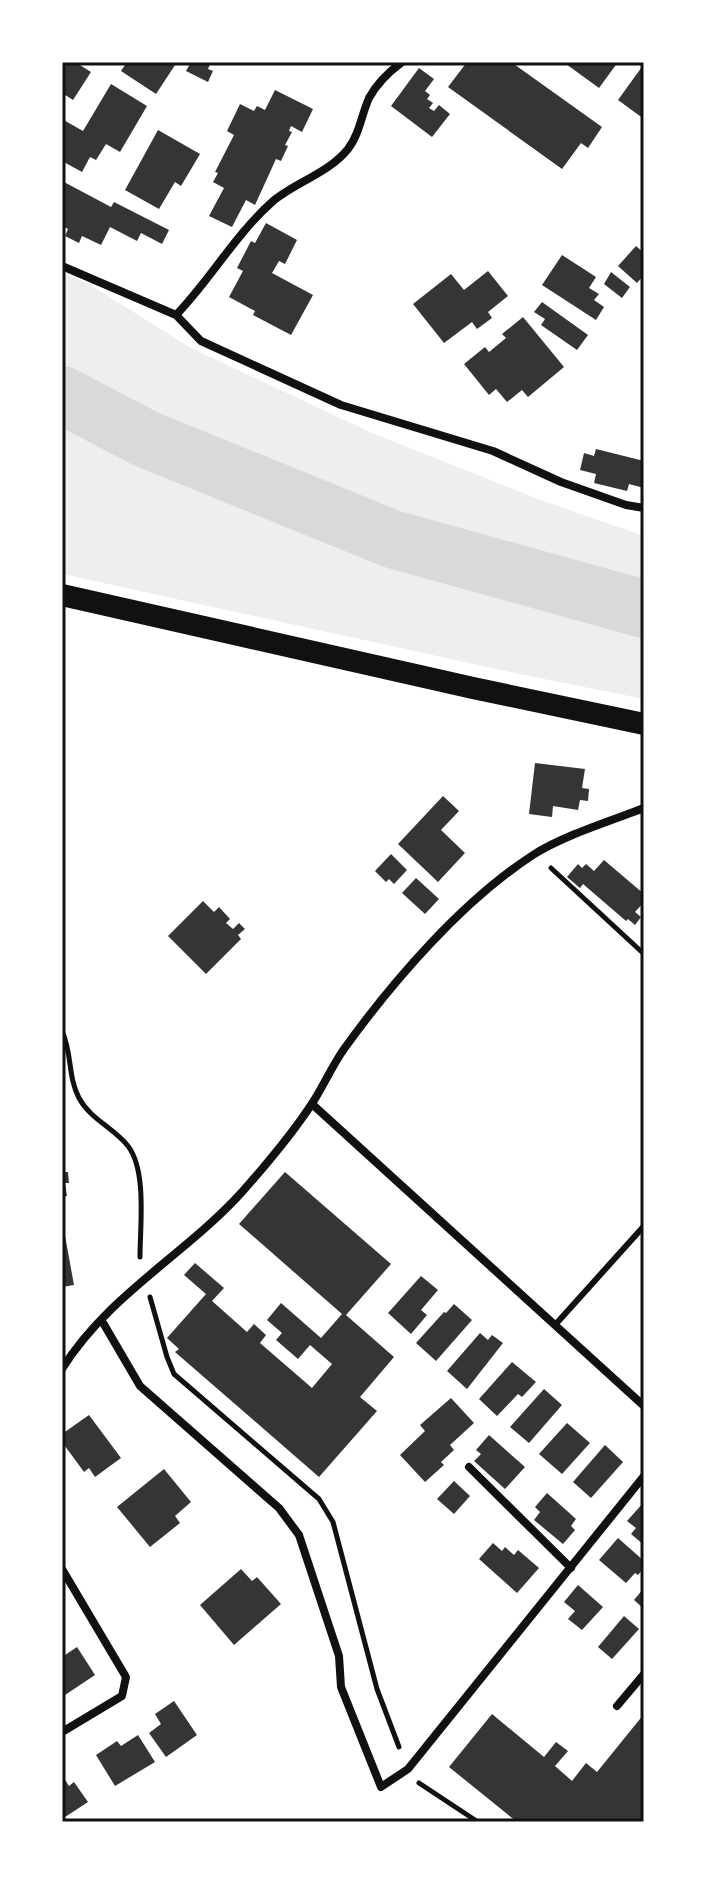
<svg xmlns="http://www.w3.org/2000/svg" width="706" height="1884" viewBox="0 0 706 1884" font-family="Figtree,sans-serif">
  <rect width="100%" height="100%" fill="#fff"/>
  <path fill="#eee" d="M62,274L86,282L189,347L372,433L538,499L644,536V699L519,674L62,574Z"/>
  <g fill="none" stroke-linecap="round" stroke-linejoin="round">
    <path stroke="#d9d9d9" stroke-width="58" d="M62,395L146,439L392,539L644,609"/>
  </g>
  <g fill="#353535">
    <path d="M62,62H75L91,72L73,100L62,93Z"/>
    <path d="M127,62H177L156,94L121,71Z"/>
    <path d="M191,62H211L208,69L213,71L208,82L186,71Z"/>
    <path d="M467,62H511L602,127L588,148L581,143L562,169L448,87Z"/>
    <path d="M568,62H618L599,88L566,64Z"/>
    <path d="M644,64V119L618,100Z"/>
    <path d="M419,68L434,79L425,91L430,95L427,99L433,103L429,108L434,111L439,105L450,114L432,137L391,106Z"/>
    <path d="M111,84L147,106L120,152L106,144L96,160L90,157L82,172L62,161V119L83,131Z"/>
    <path d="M275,90L313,109L302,132L291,126L289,131L292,132L285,145L288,146L281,161L276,159L255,205L246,200L232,227L209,216L224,188L213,182L218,173L215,172L234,135L227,131L240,104L254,111L257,106L265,110Z"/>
    <path d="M158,130L200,154L181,186L175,182L159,209L125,190Z"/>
    <path d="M64,182L111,207L114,202L169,230L162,244L141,233L137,241L110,227L101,245L82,236L79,243L65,236L68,229L62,226Z"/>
    <path d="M266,223L297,240L285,264L279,261L272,273L313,295L291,335L253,315L255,311L229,297L243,271L237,268L251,241L255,243Z"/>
    <path d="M636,246L644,253V275L637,283L618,266Z"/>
    <path d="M562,255L596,277L589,288L599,294L594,300L604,307L596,320L542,285Z"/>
    <path d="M488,271L508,296L488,312L492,318L477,329L472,322L444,343L413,304L451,274L464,290Z"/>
    <path d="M611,272L630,287L622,298L604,284Z"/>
    <path d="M542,302L588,335L577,350L541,325L545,319L534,312Z"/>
    <path d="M523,317L564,367L528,397L522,390L507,402L496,389L489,395L464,364L485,347L489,352L506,338L502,334Z"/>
    <path d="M596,449L644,461V488L629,484L627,491L594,483L596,474L580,470L584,453L594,456Z"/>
    <path d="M535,763L585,769L582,788L589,789L588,801L580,800L578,810L553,806L552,817L529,814Z"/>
    <path d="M443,796L459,811L441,830L465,853L438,882L398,844Z"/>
    <path d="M391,854L407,870L394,884L389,879L386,882L375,871Z"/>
    <path d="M604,860L644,894V902L635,912L641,917L635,925L628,919L626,921L583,884L580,888L567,877L578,864L582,868L586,864L594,871Z"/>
    <path d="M416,878L439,899L425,914L402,893Z"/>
    <path d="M203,901L214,912L219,907L230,919L226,923L233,929L239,923L245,929L238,935L241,939L206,974L168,936Z"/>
    <path d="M62,1172H68L69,1183H65L67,1196L62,1197Z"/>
    <path d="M285,1172L391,1264L346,1315L394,1357L360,1397L377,1411L319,1477L175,1352L179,1349L167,1338L206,1294L184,1275L195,1263L224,1288L212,1301L247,1332L254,1324L266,1335L260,1343L312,1388L332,1364L310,1345L298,1359L276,1340L282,1333L267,1320L281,1303L321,1338L342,1314L239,1224Z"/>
    <path d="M62,1219L74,1285L62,1287Z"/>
    <path d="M421,1276L438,1290L421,1310L427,1315L411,1334L388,1313Z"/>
    <path d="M454,1304L472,1320L436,1361L416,1343L444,1312L446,1313Z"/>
    <path d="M480,1333L488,1340L492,1335L503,1343L467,1389L447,1371Z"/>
    <path d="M512,1362L536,1382L522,1397L518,1394L497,1416L479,1399Z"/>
    <path d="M544,1389L562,1405L529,1443L510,1427Z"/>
    <path d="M451,1398L474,1423L450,1445L454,1450L441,1462L444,1465L425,1482L400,1455L425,1431L420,1425Z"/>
    <path d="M89,1415L121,1458L95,1477L89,1468L84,1472L62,1442V1434Z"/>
    <path d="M567,1423L590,1443L562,1474L539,1454Z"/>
    <path d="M489,1435L525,1467L505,1489L474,1461L481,1454L476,1450Z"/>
    <path d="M605,1445L623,1462L591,1498L573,1482Z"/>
    <path d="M164,1469L191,1502L175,1516L180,1523L150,1547L117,1507Z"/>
    <path d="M454,1481L470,1496L454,1514L437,1499Z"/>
    <path d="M547,1493L576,1519L571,1526L575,1530L563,1544L534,1520L540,1512L535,1507Z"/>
    <path d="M644,1502V1545L631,1534L636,1528L627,1521Z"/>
    <path d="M618,1538L644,1561V1568L638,1575L635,1573L626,1583L599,1560Z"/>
    <path d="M493,1543L502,1551L505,1547L514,1555L518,1550L539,1568L517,1593L479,1559Z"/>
    <path d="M241,1569L252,1581L257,1577L281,1604L234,1645L200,1605Z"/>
    <path d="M578,1585L603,1607L582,1630L568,1619L575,1611L564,1602Z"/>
    <path d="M644,1588V1609L634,1600Z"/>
    <path d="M624,1616L639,1629L612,1659L598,1647Z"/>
    <path d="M77,1647L95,1675L62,1697V1657Z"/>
    <path d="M174,1701L197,1735L166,1757L149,1733L161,1724L155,1714Z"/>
    <path d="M492,1714L544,1757L556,1742L568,1751L555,1766L572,1781L586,1763L597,1772L644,1714V1822H517L449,1767Z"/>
    <path d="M138,1735L155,1762L115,1786L96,1755L117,1741L121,1746Z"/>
    <path d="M62,1775L69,1786L74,1782L88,1802L62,1819Z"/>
  </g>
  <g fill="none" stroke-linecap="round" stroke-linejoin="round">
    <g stroke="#111" stroke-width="5">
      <path d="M551,868L644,954"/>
      <path d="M62,1031C72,1052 68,1078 79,1098C90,1119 114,1128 128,1146C147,1171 140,1226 140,1257"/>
      <path d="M150,1297L167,1357L174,1374L319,1499L333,1522L377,1689L399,1747"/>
      <path d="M419,1783L478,1822"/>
    </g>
    <path stroke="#111" stroke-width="6" d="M555,1325L644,1226"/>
    <g stroke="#111" stroke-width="8">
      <path d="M62,266L176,315L201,341L341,405L493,451L561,482L626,505L644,508"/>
      <path d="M176,315C210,280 235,235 272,202C294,183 329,173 348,149C360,133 361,116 369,98C376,85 390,71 402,62"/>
      <path d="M312,1104L644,1406"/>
      <path d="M102,1321L140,1386L279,1508L299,1535L339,1656L341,1687L381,1787L408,1769L644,1476"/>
      <path d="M62,1369C107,1296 186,1254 242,1192C265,1166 295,1130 313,1102C324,1085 332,1066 344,1049C393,981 462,901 533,855C562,836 610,821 644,808"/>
      <path d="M469,1467L571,1568"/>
      <path d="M62,1569L126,1677L122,1696L62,1732"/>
      <path d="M617,1706L644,1674"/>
    </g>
    <path stroke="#111" stroke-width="22" d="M62,595L473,688L644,724"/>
  </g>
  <rect width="706" height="1884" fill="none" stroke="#ffffff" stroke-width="128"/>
  <rect x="64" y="64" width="578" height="1756" fill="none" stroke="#111" stroke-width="3"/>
</svg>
